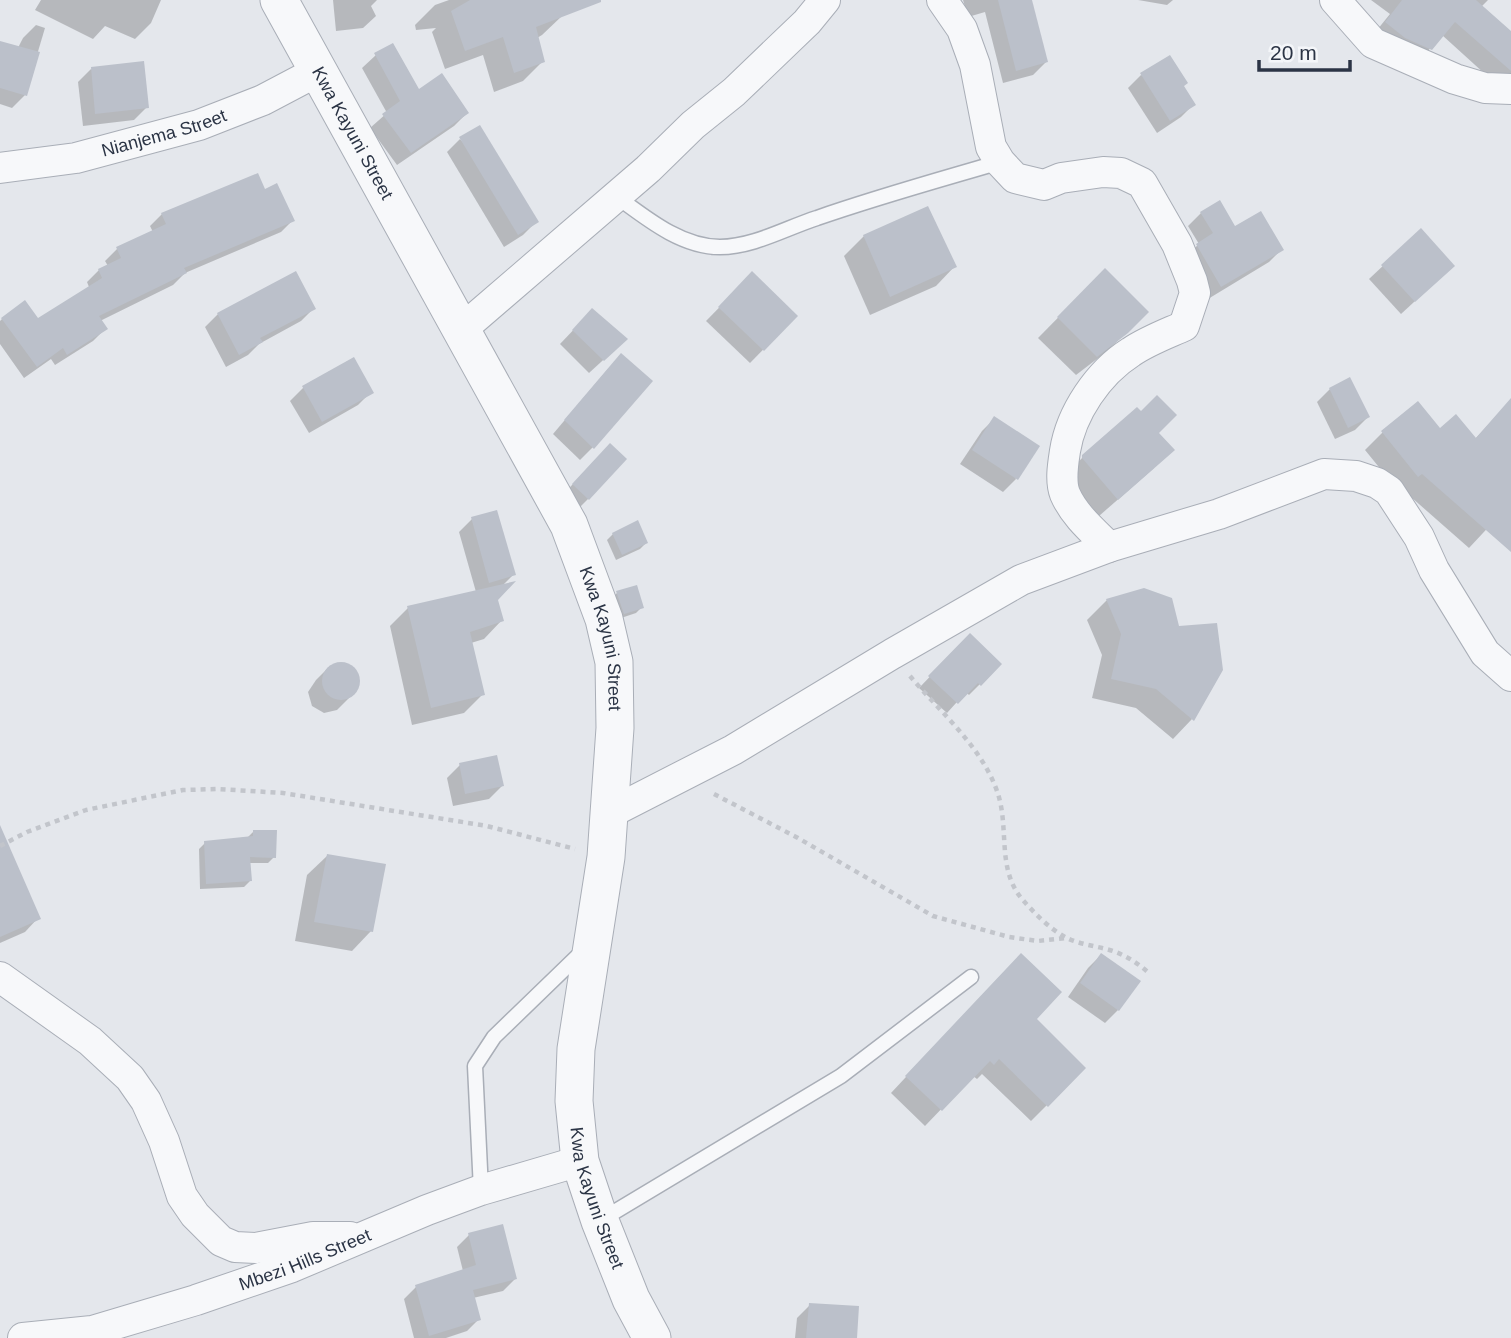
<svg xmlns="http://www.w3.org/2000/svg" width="1511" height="1338" viewBox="0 0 1511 1338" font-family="Helvetica,sans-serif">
  <rect width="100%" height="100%" fill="#e4e7ec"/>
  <g fill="#0003">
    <path d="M41,0H161L151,23L135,39L105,26L93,39L35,10Z"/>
    <path d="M333,0H377L371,6L376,16L363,28L336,31Z"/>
    <path d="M449,0H556L562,16L542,35L537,38L543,61L523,81L494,92L483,55L445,69L432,32L436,28L416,30L415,25L435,5Z"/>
    <path d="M963,0H1025L1046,62L1033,75L1003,83L985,12L968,17Z"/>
    <path d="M1138,0H1173L1167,5Z"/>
    <path d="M1371,0H1488L1481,7L1511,34V77L1496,84L1442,35L1418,62L1373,35L1390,14Z"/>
    <path d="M36,25L45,28L25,95L12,108L0,104V83L23,38Z"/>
    <path d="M376,55L418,91L467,113L454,126L397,165L370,128L387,113L362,68Z"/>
    <path d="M91,69L147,107L134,120L83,126L78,82Z"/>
    <path d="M1141,75L1183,86L1194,104L1181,117L1157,133L1128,88Z"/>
    <path d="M460,139L536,222L523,235L504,247L447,152Z"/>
    <path d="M264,191L293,220L281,232L185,273L173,285L100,321L105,329L93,341L55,365L51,359L24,378L0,344V321L2,319L38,321L89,287L87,282L99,270L108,266L105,261L117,249L153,232L150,226L162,214Z"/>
    <path d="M1201,213L1235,229L1282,249L1269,262L1208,299L1184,258L1199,244L1188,226Z"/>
    <path d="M1420,231L1439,279L1401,314L1369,279Z"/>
    <path d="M864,236L955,266L936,286L870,315L844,256Z"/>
    <path d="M1105,270L1147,312L1106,352L1076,375L1038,338Z"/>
    <path d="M752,274L796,316L750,363L706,321Z"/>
    <path d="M314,308L301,321L259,344L248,355L226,367L205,327L218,314Z"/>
    <path d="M580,323L613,351L589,373L560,344Z"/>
    <path d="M608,369L593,447L580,460L553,434Z"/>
    <path d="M303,388L371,392L358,405L309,433L290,401Z"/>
    <path d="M1330,389L1368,417L1355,430L1335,439L1317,402Z"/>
    <path d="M1511,400V503L1469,548L1403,490L1400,493L1365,450L1383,432L1439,430L1475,439Z"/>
    <path d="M995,418L1016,479L1003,492L960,464L982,431Z"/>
    <path d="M1157,433L1154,468L1099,516L1064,477L1083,457Z"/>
    <path d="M597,458L588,499L575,512L560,498Z"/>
    <path d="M472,519L514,574L503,585L496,599L502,620L484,639L471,643L483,694L464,713L412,725L390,626L408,608L476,592L459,532Z"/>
    <path d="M613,534L646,543L640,549L616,560L607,540Z"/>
    <path d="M617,593L642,607L636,613L618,619L611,599Z"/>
    <path d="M1107,600L1192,719L1173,739L1136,708L1092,698L1102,655L1087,620Z"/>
    <path d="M970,635L1000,664L969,695L966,692L947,713L919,688Z"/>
    <path d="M344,663L355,670L359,684L351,696L337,710L324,713L312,706L308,692L316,680L330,666Z"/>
    <path d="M460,765L502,786L489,799L453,806L447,778Z"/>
    <path d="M254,831L274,857L268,863H249L250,881L244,887L200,889L199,849L205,843L248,837Z"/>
    <path d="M327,856L371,931L352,951L295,941L307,875Z"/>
    <path d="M0,868L38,918L25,932L0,943Z"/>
    <path d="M1101,955L1118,1010L1105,1023L1068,997L1088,968Z"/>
    <path d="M1005,971L1034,1019L1084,1068L1031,1121L982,1074L977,1079L973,1076L925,1126L891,1093Z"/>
    <path d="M469,1235L515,1279L503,1291L473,1298L479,1319L467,1331L446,1338H414L404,1299L416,1287L463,1271L457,1247Z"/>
    <path d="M810,1305L855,1338H795L797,1318Z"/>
  </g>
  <g fill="#bbc0ca">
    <path d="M470,0H601V2L536,27L545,62L514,73L503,37L465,51L451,11Z"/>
    <path d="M998,0H1032L1048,62L1016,71Z"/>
    <path d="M1402,0H1476L1511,31V71L1455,22L1432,50L1405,38L1385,22Z"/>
    <path d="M0,41L40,52L27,96L0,88Z"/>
    <path d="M393,43L419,89L442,73L469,113L411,153L382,114L400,101L374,53Z"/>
    <path d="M1170,55L1188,83L1184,86L1196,105L1170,121L1140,73Z"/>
    <path d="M144,61L149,108L95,114L91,67Z"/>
    <path d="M480,125L539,222L518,235L459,137Z"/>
    <path d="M258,173L265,189L277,183L295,221L184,268L187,273L99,316L108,329L67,355L63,348L37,367L1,318L25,300L38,318L102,278L98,269L121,258L116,247L166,224L161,213Z"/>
    <path d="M1220,200L1235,226L1261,211L1284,250L1221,287L1196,244L1213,233L1200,212Z"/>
    <path d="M928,206L957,267L890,297L863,235Z"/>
    <path d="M1421,228L1455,266L1415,302L1381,265Z"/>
    <path d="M1105,268L1149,312L1128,333L1097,357L1057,317Z"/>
    <path d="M296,271L316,309L260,338L263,342L239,355L217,313Z"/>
    <path d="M752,271L798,316L764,351L718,307Z"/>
    <path d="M592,308L628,339L604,361L572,330Z"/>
    <path d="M621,353L653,381L594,449L564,420Z"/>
    <path d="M354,357L374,393L322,422L302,386Z"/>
    <path d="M1350,377L1370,417L1348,428L1329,388Z"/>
    <path d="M1157,395L1177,415L1159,433L1175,450L1118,500L1082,458V455L1137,407L1141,411Z"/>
    <path d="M1511,398V552L1422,474L1418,477L1381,431L1418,401L1440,428L1456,414L1476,438Z"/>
    <path d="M994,416L1040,446L1018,480L972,450Z"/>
    <path d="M610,443L627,459L589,500L572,484Z"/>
    <path d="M497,510L516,575L489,583L471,517Z"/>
    <path d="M638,520L648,543L622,555L612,533Z"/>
    <path d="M516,581L498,600L504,621L470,632L485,695L431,708L407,606Z"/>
    <path d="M637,585L644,608L624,614L616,591Z"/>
    <path d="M1144,588L1172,598L1179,626L1217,623L1223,670L1194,721L1156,689L1111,679L1121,634L1106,599Z"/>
    <path d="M970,633L1002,664L981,686L978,683L958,704L928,676Z"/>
    <circle cx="341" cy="681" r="19"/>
    <path d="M497,755L504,786L465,794L459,763Z"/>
    <path d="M0,825L41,919L0,937Z"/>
    <path d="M253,830H277L276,858L250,857L252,881L206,884L204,841L253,836Z"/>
    <path d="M327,854L386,864L373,932L314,922Z"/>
    <path d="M1021,953L1062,992L1037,1019L1086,1068L1048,1107L999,1059L994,1065L990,1061L942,1111L905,1076Z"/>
    <path d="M1101,953L1141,981L1119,1011L1080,983Z"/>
    <path d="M503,1224L517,1279L473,1290L481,1320L429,1336L415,1285L476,1265L468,1233Z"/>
    <path d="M809,1303L859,1306L857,1338H806Z"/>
  </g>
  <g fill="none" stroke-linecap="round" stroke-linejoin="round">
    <g stroke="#a9aeb7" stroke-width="17">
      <g id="service">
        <path d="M616,196C646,218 681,247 720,247C753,247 786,228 817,218C877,197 939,180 1000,162"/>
        <path d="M481,1190L475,1066L494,1037L585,949"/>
        <path d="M601,1220L841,1076L971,977"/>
      </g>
    </g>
    <g stroke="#a9aeb7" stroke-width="32">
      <g id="minor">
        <path d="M942,0L962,29L975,65L991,147L1000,162L1015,178L1044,185L1061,178L1103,172L1121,173L1142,183L1177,244L1192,281L1195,293L1184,326C1166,334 1147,341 1131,352C1098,373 1071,413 1065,451C1063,464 1060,481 1065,494C1074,515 1093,531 1109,547"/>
        <path d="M1335,0L1373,43L1455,79L1485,88L1511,89"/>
        <path id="s1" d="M0,168L76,158L199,125L263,100L318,71"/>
        <path d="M461,330L648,169L693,125L734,92L807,22L825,0"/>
        <path d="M608,814L733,750L892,654L1021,580L1109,547L1219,514L1324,474L1356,476L1377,483L1389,491L1419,537L1434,570L1485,653L1511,676"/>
        <path d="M0,977L90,1041L130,1078L146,1101L164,1141L182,1196L195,1215L221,1241L235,1247L256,1248L313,1237H350"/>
        <path id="s2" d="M23,1338L92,1331L196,1300L292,1267L427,1210L481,1190L580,1161"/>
      </g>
    </g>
    <g stroke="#a9aeb7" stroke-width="39">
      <g id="tertiary">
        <path id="s3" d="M279,0L569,525L604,619L614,662L615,728L606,857L576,1049L574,1101L580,1161L600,1221L631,1299L652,1338"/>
      </g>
    </g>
    <g stroke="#c2c5cb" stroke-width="4.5" stroke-dasharray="5 5" stroke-linecap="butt">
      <path d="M910,676C940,712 981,746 997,791C1010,827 996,868 1022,899C1034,913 1051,930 1067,938C1081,945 1098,946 1113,951C1127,956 1139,964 1150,974"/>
      <path d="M714,794L798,838L933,916L1009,937L1038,941L1066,938"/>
      <path d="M0,846L27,832L86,810L183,790L218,789L283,793L487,826L575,849"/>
    </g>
    <use href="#service" stroke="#f7f8fa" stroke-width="14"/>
    <use href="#minor" stroke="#f7f8fa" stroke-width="30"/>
    <use href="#tertiary" stroke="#f7f8fa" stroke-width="37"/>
  </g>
  <g text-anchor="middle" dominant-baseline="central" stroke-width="5" stroke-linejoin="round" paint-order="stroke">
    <g font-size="18" fill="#2b3445" stroke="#f4f6f9">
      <text stroke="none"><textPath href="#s1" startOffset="168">Nianjema Street</textPath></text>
      <text stroke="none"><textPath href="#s3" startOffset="152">Kwa Kayuni Street</textPath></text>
      <text stroke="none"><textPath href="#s3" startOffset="719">Kwa Kayuni Street</textPath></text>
      <text stroke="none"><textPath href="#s3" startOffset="1286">Kwa Kayuni Street</textPath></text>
      <text stroke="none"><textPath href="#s2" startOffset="294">Mbezi Hills Street</textPath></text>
    </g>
  </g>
  <path d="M1259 60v10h91v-10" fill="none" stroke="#2b3445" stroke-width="3.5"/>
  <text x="1270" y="60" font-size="21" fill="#2b3445" stroke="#f4f6f9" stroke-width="5" paint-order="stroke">20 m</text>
</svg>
